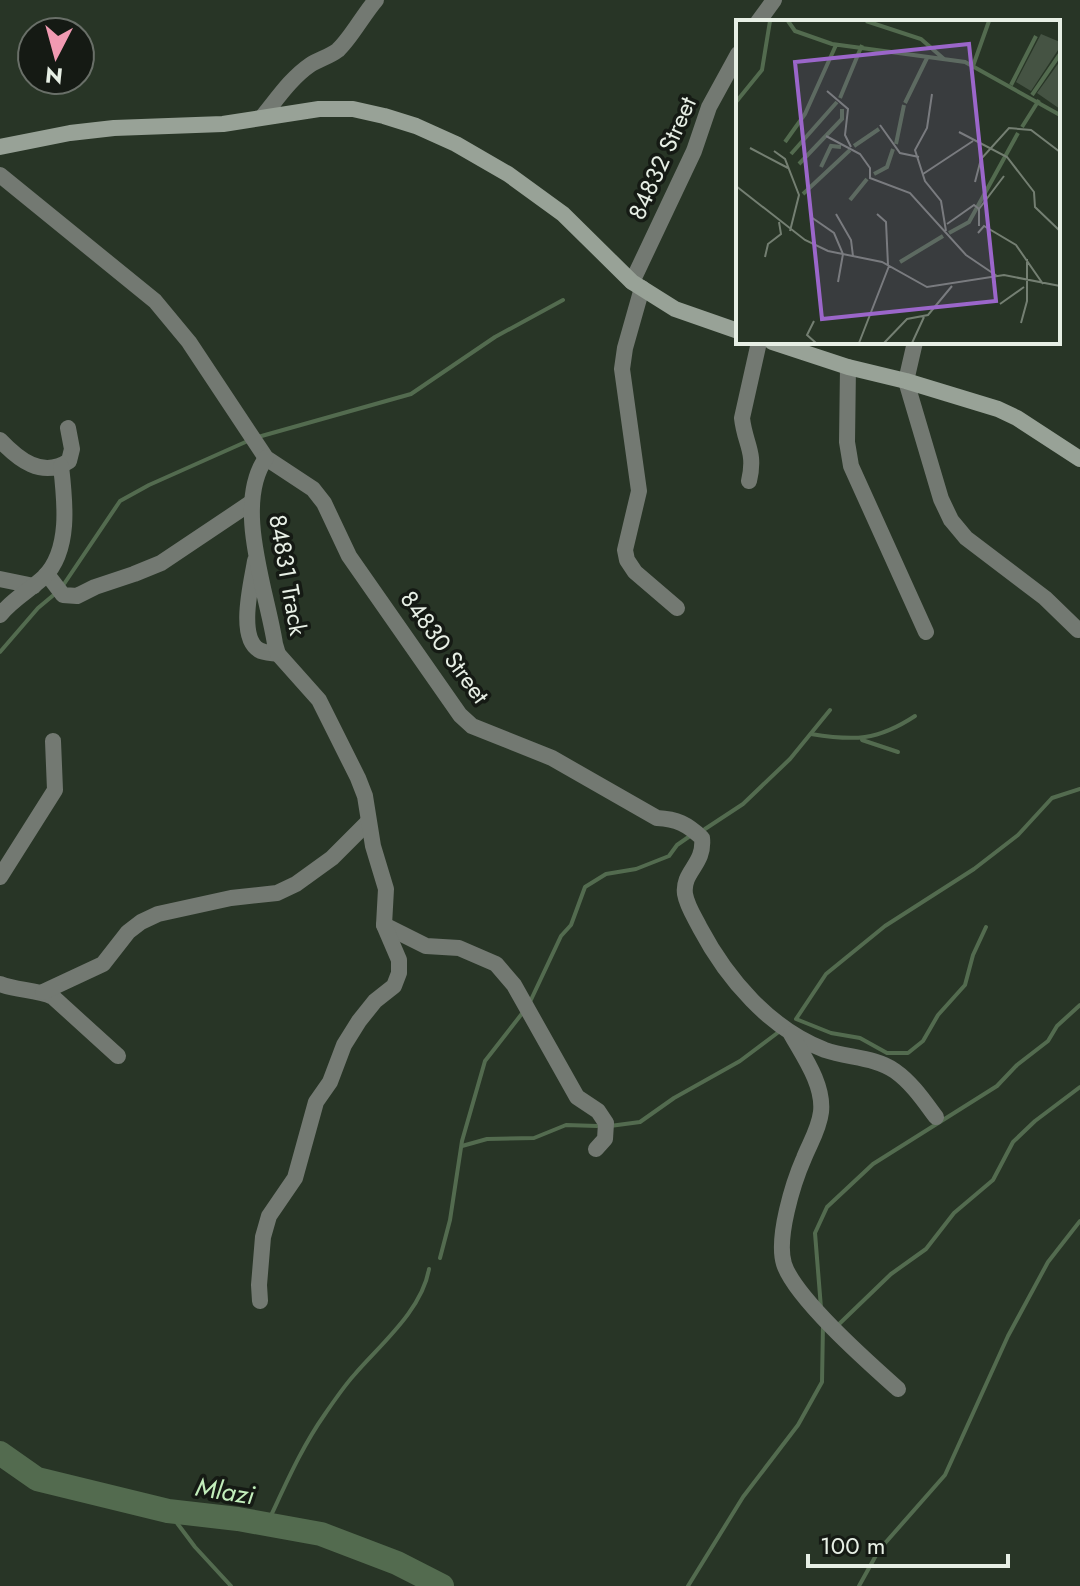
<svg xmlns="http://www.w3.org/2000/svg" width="1080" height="1586" viewBox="0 0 1080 1586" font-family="Jost,sans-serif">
  <rect width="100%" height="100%" fill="#283526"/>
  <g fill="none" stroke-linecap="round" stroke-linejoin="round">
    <g stroke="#536b4f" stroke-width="4">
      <path d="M258,437L411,394L495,337L563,300"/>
      <path d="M62,587L120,501L149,485L250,440"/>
      <path d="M0,652L38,608L56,593"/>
      <path d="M811,734C854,741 877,741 915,716"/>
      <path d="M862,740L898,752"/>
      <path d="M705,829L743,804L790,759L830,710"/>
      <path d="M986,927L973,955L965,985L938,1015L923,1041L908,1053H887L860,1038L831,1033L796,1019L826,974L885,926L974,869L1018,835L1052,798L1080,789"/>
      <path d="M529,1004L561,936L571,925L585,887L606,874L636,869L669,856L677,845L690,836"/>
      <path d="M610,1126L640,1122L674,1098L740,1061L780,1031"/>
      <path d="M462,1146L487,1139L534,1138L566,1125L597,1126"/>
      <path d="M440,1258L450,1220L462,1141L485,1061L524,1011"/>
      <path d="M821,1308L815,1233L827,1207L873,1164L997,1086L1017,1065L1048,1041L1057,1026L1080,1005"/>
      <path d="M836,1327L891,1274L926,1249L954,1213L993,1180L1013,1142L1035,1121L1080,1087"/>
      <path d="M168,1511L195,1547L231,1586"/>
      <path d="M267,1524C285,1486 301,1448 325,1414C334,1401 344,1386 355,1374C381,1344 422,1310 429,1269"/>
      <path d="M688,1586L743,1497L798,1425L822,1382L823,1324"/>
      <path d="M859,1586L879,1550L945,1475L1008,1336L1048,1262L1080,1221"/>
    </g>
    <path stroke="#536b4f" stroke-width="24" d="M0,1453L37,1479L168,1511L238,1519L321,1534L397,1563L442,1586"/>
    <g stroke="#737972" stroke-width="16">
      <path d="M758,22L774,0"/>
      <path d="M263,116C277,99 291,78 310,65C319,59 329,57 338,50C351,38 363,15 376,0"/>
      <path d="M0,175L155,301L189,342L266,458L313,489L324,503L349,556L460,715L472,726L552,758L657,818C677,819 687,824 702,838C705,865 682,871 685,894C687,906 695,918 700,928C727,979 770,1029 825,1050C848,1058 875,1057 895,1071C912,1083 924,1101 936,1117"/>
      <path d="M632,282L694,151L709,107L738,54"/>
      <path d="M642,288L625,348L622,369L639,491L625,550L627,560L635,572L677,608"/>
      <path d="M915,342L906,381L941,499L951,520L966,538L1045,598L1078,630"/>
      <path d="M848,367L847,442L851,466L926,632"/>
      <path d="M0,440C18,459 42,479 69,461L72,449L68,428"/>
      <path d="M749,481C756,451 745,445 742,418L759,342"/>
      <path d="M255,561C252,581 237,637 259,650C264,653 273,653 278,654"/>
      <path d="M47,574L63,595L77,596L95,587L134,574L161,563L252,502"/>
      <path d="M0,579L34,586"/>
      <path d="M0,615C12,600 30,590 44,577C71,550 65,501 61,466"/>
      <path d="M0,877L55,790L53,741"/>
      <path d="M384,925L426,946L459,948L496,964L514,985L577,1097L598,1111L606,1123L605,1139L596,1149"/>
      <path d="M0,984C17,991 36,989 53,997L118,1056"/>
      <path d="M43,992L103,964L128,932L141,922L158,914L231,898L277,893L296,884L332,858L368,822"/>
      <path d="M791,1034C804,1057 824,1085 821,1112C819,1129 810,1143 804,1158C793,1183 776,1238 784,1264C795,1298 870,1364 898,1389"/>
      <path d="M260,1301L259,1285L263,1237L269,1216L295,1178L316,1102L330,1082L344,1045L359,1021L375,1001L394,986L399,973V960L384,925L386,889L373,846L365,796L358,778L319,700L278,654L275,644C267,591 233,505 266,458"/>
    </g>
    <g stroke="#98a297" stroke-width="16">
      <path d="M0,147L70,133L114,128L223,124L319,109H353L384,116L416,126L456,144L508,174L563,214L632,282L675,309L738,331"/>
      <path d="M772,342L848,367L906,381L998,409L1017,418L1080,459"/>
    </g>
  </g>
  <g text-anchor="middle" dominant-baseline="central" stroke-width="7" stroke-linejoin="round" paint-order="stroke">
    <g font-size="24" fill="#e7efe5" stroke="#151a14">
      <text transform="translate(662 158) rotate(-66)">84832 Street</text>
      <text transform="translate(288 575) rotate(80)">84831 Track</text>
      <text transform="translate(445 647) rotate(54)">84830 Street</text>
    </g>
    <g font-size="26" font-style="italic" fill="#c3efbc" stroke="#151a14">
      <text transform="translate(225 1491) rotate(9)">Mlazi</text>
    </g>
  </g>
  <g transform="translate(736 20)">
    <rect width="324" height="324" fill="#283526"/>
    <path d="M305,14L324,22V27L295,71L280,62ZM324,41V89L301,73Z" fill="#455343"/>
    <path fill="none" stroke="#536b4f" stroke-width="4" d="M52,1L59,11L96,24L229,42L324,95M130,1L185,19L208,39M237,46L253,1M275,65L300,16M296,75L324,34M104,78L126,25M0,82L26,50L34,1M169,83L191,38M286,107L303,80M49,122L69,94L100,25M160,124L168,85M118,126L143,109M55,134L101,82M63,144L106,99V89M85,147L95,126L105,127M138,154L151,147L157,129M67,174L114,130M114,180L131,159M213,213L233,202L282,113M164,242L207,216"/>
    <path fill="none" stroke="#747f72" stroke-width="2" d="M91,71L112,89L109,115L115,127M196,74L191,108L179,130L189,161L205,181L210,211M144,105L164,133L183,137M223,112L271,137L298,172L299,187L324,211M90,116L124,134L134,148V158L174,173L230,235L261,256M14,128L52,148M38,131L49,139L63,175L54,211M187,154L237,121M239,162L245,139L273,108L295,110L324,132M0,166L69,220L92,231L146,242L191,267L268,255L324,266M100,194L115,220L117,236M141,194L150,202L152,245M75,197L98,213L107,234L102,262M211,204L238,185L243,189M243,206V189L268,156M242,213L248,206L280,225L307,264M29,237L32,224L45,214L43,202M264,284L288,267M78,301L71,315L80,323M285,303L291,281V239M123,323L153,246M148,323L171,299L192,295L216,266M176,323L188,297"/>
    <path fill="#9b66ca" fill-opacity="0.15" stroke="#9b66ca" stroke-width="4" d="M233,24L260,281L86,299L59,42Z"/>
    <rect width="324" height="324" fill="none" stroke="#e7efe5" stroke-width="4"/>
  </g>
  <g transform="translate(56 56) rotate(186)"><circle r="38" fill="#151a14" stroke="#696f68" stroke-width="2"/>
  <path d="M0-6L14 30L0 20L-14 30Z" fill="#f19ab2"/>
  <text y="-12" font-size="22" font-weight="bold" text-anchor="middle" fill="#e7efe5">N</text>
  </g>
  <path d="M808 1554v12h200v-12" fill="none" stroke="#e7efe5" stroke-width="4"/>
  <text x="820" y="1554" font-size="24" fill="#e7efe5" stroke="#151a14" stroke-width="6" paint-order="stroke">100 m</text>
</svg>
